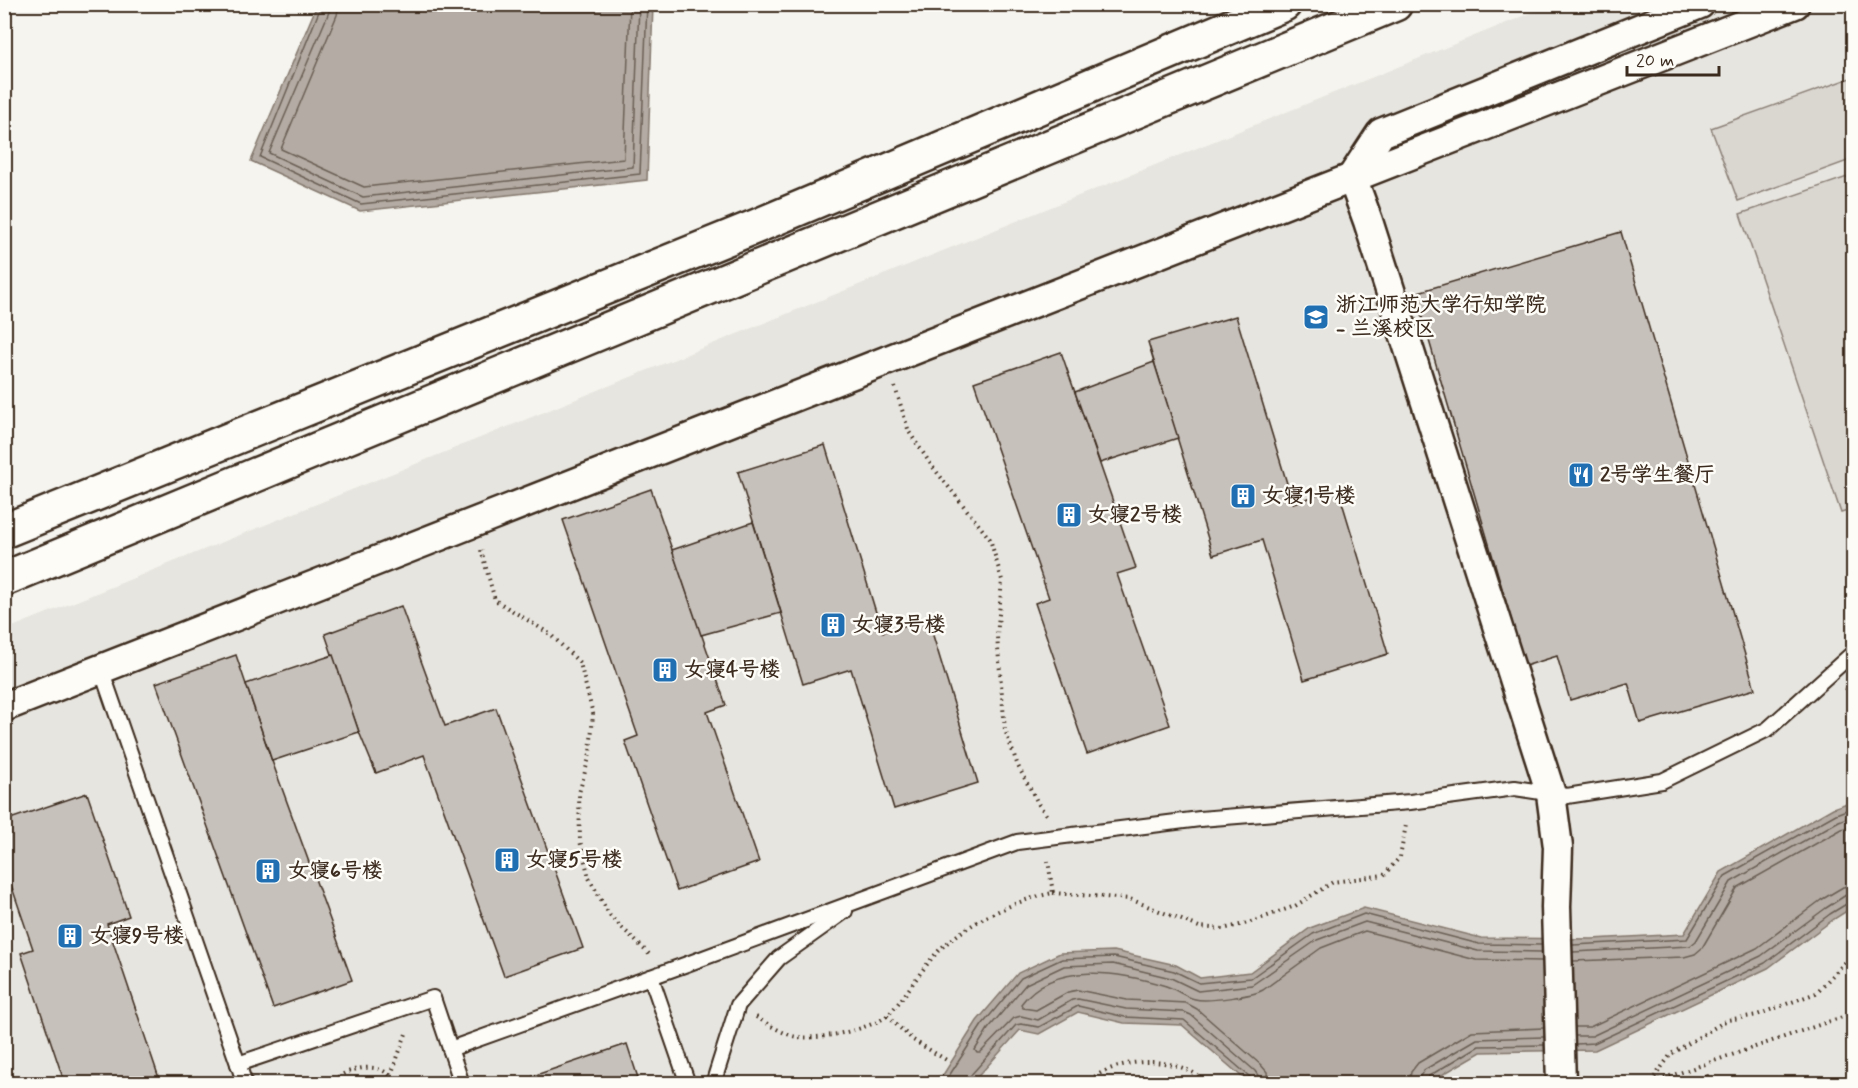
<svg xmlns="http://www.w3.org/2000/svg" width="1858" height="1088" viewBox="0 0 1858 1088" font-family="Mynerve,'LXGW WenKai TC',sans-serif">
  <rect width="100%" height="100%" fill="#f5f4ee"/>
  <filter id="ink" filterUnits="userSpaceOnUse"><feTurbulence type="fractalNoise" baseFrequency=".0167" numOctaves="2"/><feDisplacementMap in="SourceGraphic" scale="12" xChannelSelector="R" yChannelSelector="G"/><feConvolveMatrix kernelMatrix="1 2 1 2 8 2 1 2 1" color-interpolation-filters="sRGB"/></filter>
  <g filter="url(#ink)">
    <path fill="#e7e5df" d="M1551,5H1853V1083L5,1084V630Z"/>
    <g fill="#dad6d0" stroke="#8a8077" stroke-width="1.5">
      <path d="M1853,77V159L1738,201L1711,128Z"/>
      <path d="M1853,175L1854,509L1841,513L1740,214Z"/>
    </g>
    <g fill="#b4aca4" stroke="#84786e" stroke-width="1.5">
      <path d="M317,5H653L647,180L360,211L251,161Z"/>
      <path d="M1853,801V907L1834,919L1768,968L1595,1050L1481,1052L1428,1083H1249L1182,1025L1124,1023L1078,1012L1039,1034L1020,1030L972,1083L916,1084L943,1075L977,1021L1018,973L1060,953L1114,951L1176,965L1200,978L1250,972L1310,928L1364,908L1481,938L1592,939L1684,934L1721,872L1833,808Z"/>
    </g>
    <g fill="none" stroke-linecap="round" stroke-linejoin="round">
      <g stroke="#6b5e54" stroke-width="1.5">
        <path d="M322,4L260,157L361,204L640,174L647,4"/>
        <path d="M330,4L329,12L269,153L363,197L633,167L639,4"/>
        <path d="M339,4L337,15L281,149L364,187L624,159L630,4"/>
        <path d="M1573,945L1687,939L1725,876L1836,814L1854,807"/>
        <path d="M1573,952L1690,946L1696,941L1731,882L1839,821L1854,815"/>
        <path d="M1573,961L1684,957L1695,954L1702,948L1737,888L1842,829L1854,825"/>
        <path d="M1575,1027H1590L1757,948L1821,900L1843,887L1854,885"/>
        <path d="M1575,1036H1592L1761,956L1826,908L1846,895L1854,894"/>
        <path d="M1576,1044L1594,1043L1765,963L1830,914L1848,903L1854,902"/>
        <path d="M936,1084L947,1079L982,1025L1021,978L1062,959L1114,957L1174,971L1199,983L1251,978L1313,934L1364,914L1479,944L1541,945"/>
        <path d="M968,1084L969,1077L1016,1025L1021,1024L1039,1027L1078,1006L1125,1017L1184,1020L1250,1077L1252,1084"/>
        <path d="M1259,1084V1077L1255,1071L1191,1015L1184,1012L1126,1009L1078,999L1072,1000L1038,1020L1021,1016L1014,1018L980,1053H977L975,1050L988,1029L1026,984L1064,966L1113,964L1171,978L1198,991L1252,985L1317,940L1365,922L1478,951L1542,952"/>
        <path d="M1268,1084L1267,1072L1261,1065L1197,1009L1186,1003L1127,1000L1078,990L1068,992L1036,1010L1023,1008L1021,1004C1054,960 1121,972 1166,986C1176,989 1185,997 1195,999C1206,1002 1253,996 1263,990L1321,948L1365,931L1476,960L1542,961"/>
        <path d="M1409,1084L1411,1072L1418,1063L1472,1031L1544,1028"/>
        <path d="M1418,1084L1420,1076L1424,1070L1477,1039L1544,1037"/>
        <path d="M1426,1084L1429,1076L1479,1046L1544,1045"/>
      </g>
    </g>
    <g fill="#c7c1bb" stroke="#3b2a1e" stroke-width="1.5">
      <path d="M1621,232L1755,689L1640,723L1628,683L1570,700L1557,656L1525,666L1415,293Z"/>
      <path d="M1236,316L1293,503L1338,489L1388,654L1304,680L1262,540L1213,555L1148,342Z"/>
      <path d="M1061,352L1136,568L1117,574L1170,725L1087,754L1035,603L1049,598L974,382Z"/>
      <path d="M1154,362L1178,438L1100,463L1075,392Z"/>
      <path d="M825,445L882,632L928,619L978,783L894,809L851,669L803,684L738,472Z"/>
      <path d="M651,489L726,705L707,712L759,862L677,891L625,741L638,736L563,520Z"/>
      <path d="M753,522L781,613L701,635L672,550Z"/>
      <path d="M401,606L445,726L496,708L583,948L504,976L424,755L376,773L359,732L325,634Z"/>
      <path d="M236,655L272,761L352,980L273,1008L156,683Z"/>
      <path d="M333,655L359,732L272,761L246,684Z"/>
      <path d="M87,793L129,916L107,924L161,1084H65L21,953L33,949L4,864V821Z"/>
      <path d="M627,1044L640,1084H535L533,1076Z"/>
      <path d="M1708,1075L1712,1084H1683Z"/>
    </g>
    <g fill="none" stroke-linecap="round" stroke-linejoin="round">
      <g stroke="#3b2a1e" stroke-width="18">
        <g id="service">
          <path d="M101,669L245,1084"/>
          <path d="M651,977L688,1084"/>
          <path d="M450,1049L687,964L1017,842L1200,819L1410,802L1515,788L1567,796L1662,781L1768,729L1854,652"/>
          <path d="M238,1064L433,998L462,1084"/>
          <path d="M713,1084L738,1005L779,958L845,911"/>
        </g>
      </g>
      <g stroke="#3b2a1e" stroke-width="33">
        <g id="minor">
          <path d="M4,707L1795,4"/>
          <path d="M1561,1084L1556,907L1558,847L1551,794L1368,221L1352,177L1381,133L1700,4"/>
        </g>
      </g>
      <g stroke="#3b2a1e" stroke-width="38">
        <g id="tertiary">
          <path d="M4,531L757,226L1284,4"/>
          <path d="M4,579L1395,4"/>
        </g>
      </g>
      <g stroke="#3b2a1e" stroke-width="4" stroke-dasharray="1.5 4.5" stroke-linecap="butt">
        <path d="M895,387L909,432L932,466L990,539L1002,580L997,637L1005,730L1018,766L1039,805L1048,817"/>
        <path d="M481,550L495,600L550,634L580,663L593,714L590,754L579,793L580,841L589,878L610,916L649,954"/>
        <path d="M1846,688L1854,700"/>
        <path d="M1053,893L1130,899L1199,927L1223,929L1248,923L1295,906L1333,882L1384,875L1400,857L1406,825"/>
        <path d="M887,1016L913,1040L948,1061"/>
        <path d="M756,1017C768,1024 780,1032 793,1036C813,1042 874,1029 889,1014C908,994 926,960 947,943C976,919 1016,900 1053,893L1048,861"/>
        <path d="M391,1075L407,1031"/>
        <path d="M1651,1082L1671,1054L1727,1020L1757,1015L1816,993L1849,958L1854,956"/>
        <path d="M328,1084C347,1068 382,1057 396,1084"/>
        <path d="M1085,1084C1112,1060 1156,1056 1188,1070C1195,1073 1201,1079 1207,1084"/>
        <path d="M1647,1084L1854,1013"/>
      </g>
      <use href="#service" stroke="#fdfcf7" stroke-width="14"/>
      <use href="#minor" stroke="#fdfcf7" stroke-width="28"/>
      <use href="#tertiary" stroke="#fdfcf7" stroke-width="33"/>
    </g>
  </g>
  <defs>
    <g id="university-square" transform="scale(1.35)"><rect x="-9" y="-9" width="18" height="18" rx="4" fill="#1f6fb2" stroke="#fdfcf7"/><path d="M0-5L7-2L0 1L-7-2ZM-4 1L0 2.5L4 1V4Q0 6-4 4Z" fill="#fff"/></g>
    <g id="restaurant-square" transform="scale(1.35)"><rect x="-9" y="-9" width="18" height="18" rx="4" fill="#1f6fb2" stroke="#fdfcf7"/><path d="M-5-6h1v4h1v-4h1v4h1v-4h1v5L-1.5 .5V6h-2V.5L-5-1ZM5-6V6H3V1.5H1.5Q1.5-4 5-6Z" fill="#fff"/></g>
    <g id="building-square" transform="scale(1.35)"><rect x="-9" y="-9" width="18" height="18" rx="4" fill="#1f6fb2" stroke="#fdfcf7"/><path d="M-4-6H4V6H1V3H-1V6H-4ZM-2.5-4.3h1.7v1.8h-1.7ZM.8-4.3h1.7v1.8H.8ZM-2.5-1h1.7V.8h-1.7ZM.8-1h1.7V.8H.8Z" fill="#fff"/></g>
  </defs>
  <g fill-rule="evenodd">
    <use href="#university-square" x="1316" y="317"/>
    <use href="#restaurant-square" x="1581" y="475"/>
    <use href="#building-square" x="1243" y="496"/>
    <use href="#building-square" x="1069" y="515"/>
    <use href="#building-square" x="833" y="625"/>
    <use href="#building-square" x="665" y="670"/>
    <use href="#building-square" x="507" y="860"/>
    <use href="#building-square" x="268" y="871"/>
    <use href="#building-square" x="70" y="936"/>
  </g>
  <g text-anchor="middle" dominant-baseline="central" stroke-width="5" stroke-linejoin="round" paint-order="stroke">
    <g font-size="21" font-weight="bold" fill="#3b2a1e" stroke="#fdfcf7" text-anchor="start">
      <text x="1336" y="305">浙江师范大学行知学院<tspan x="1336" dy="24">- 兰溪校区</tspan></text>
      <text x="1600" y="475">2号学生餐厅</text>
      <text x="1262" y="496">女寝1号楼</text>
      <text x="1088" y="515">女寝2号楼</text>
      <text x="852" y="625">女寝3号楼</text>
      <text x="684" y="670">女寝4号楼</text>
      <text x="526" y="860">女寝5号楼</text>
      <text x="288" y="871">女寝6号楼</text>
      <text x="90" y="936">女寝9号楼</text>
    </g>
  </g>
  <rect width="1858" height="1088" fill="none" stroke="#fdfcf7" stroke-width="24"/>
  <rect x="12" y="12" width="1834" height="1064" fill="none" stroke="#3b2a1e" stroke-width="2" filter="url(#ink)"/>
  <path d="M1627 66v9h92v-9" fill="none" stroke="#3b2a1e" stroke-width="3"/>
  <text x="1636" y="66" font-size="18" fill="#3b2a1e" stroke="#fdfcf7" stroke-width="4.5" paint-order="stroke">20 m</text>
</svg>
